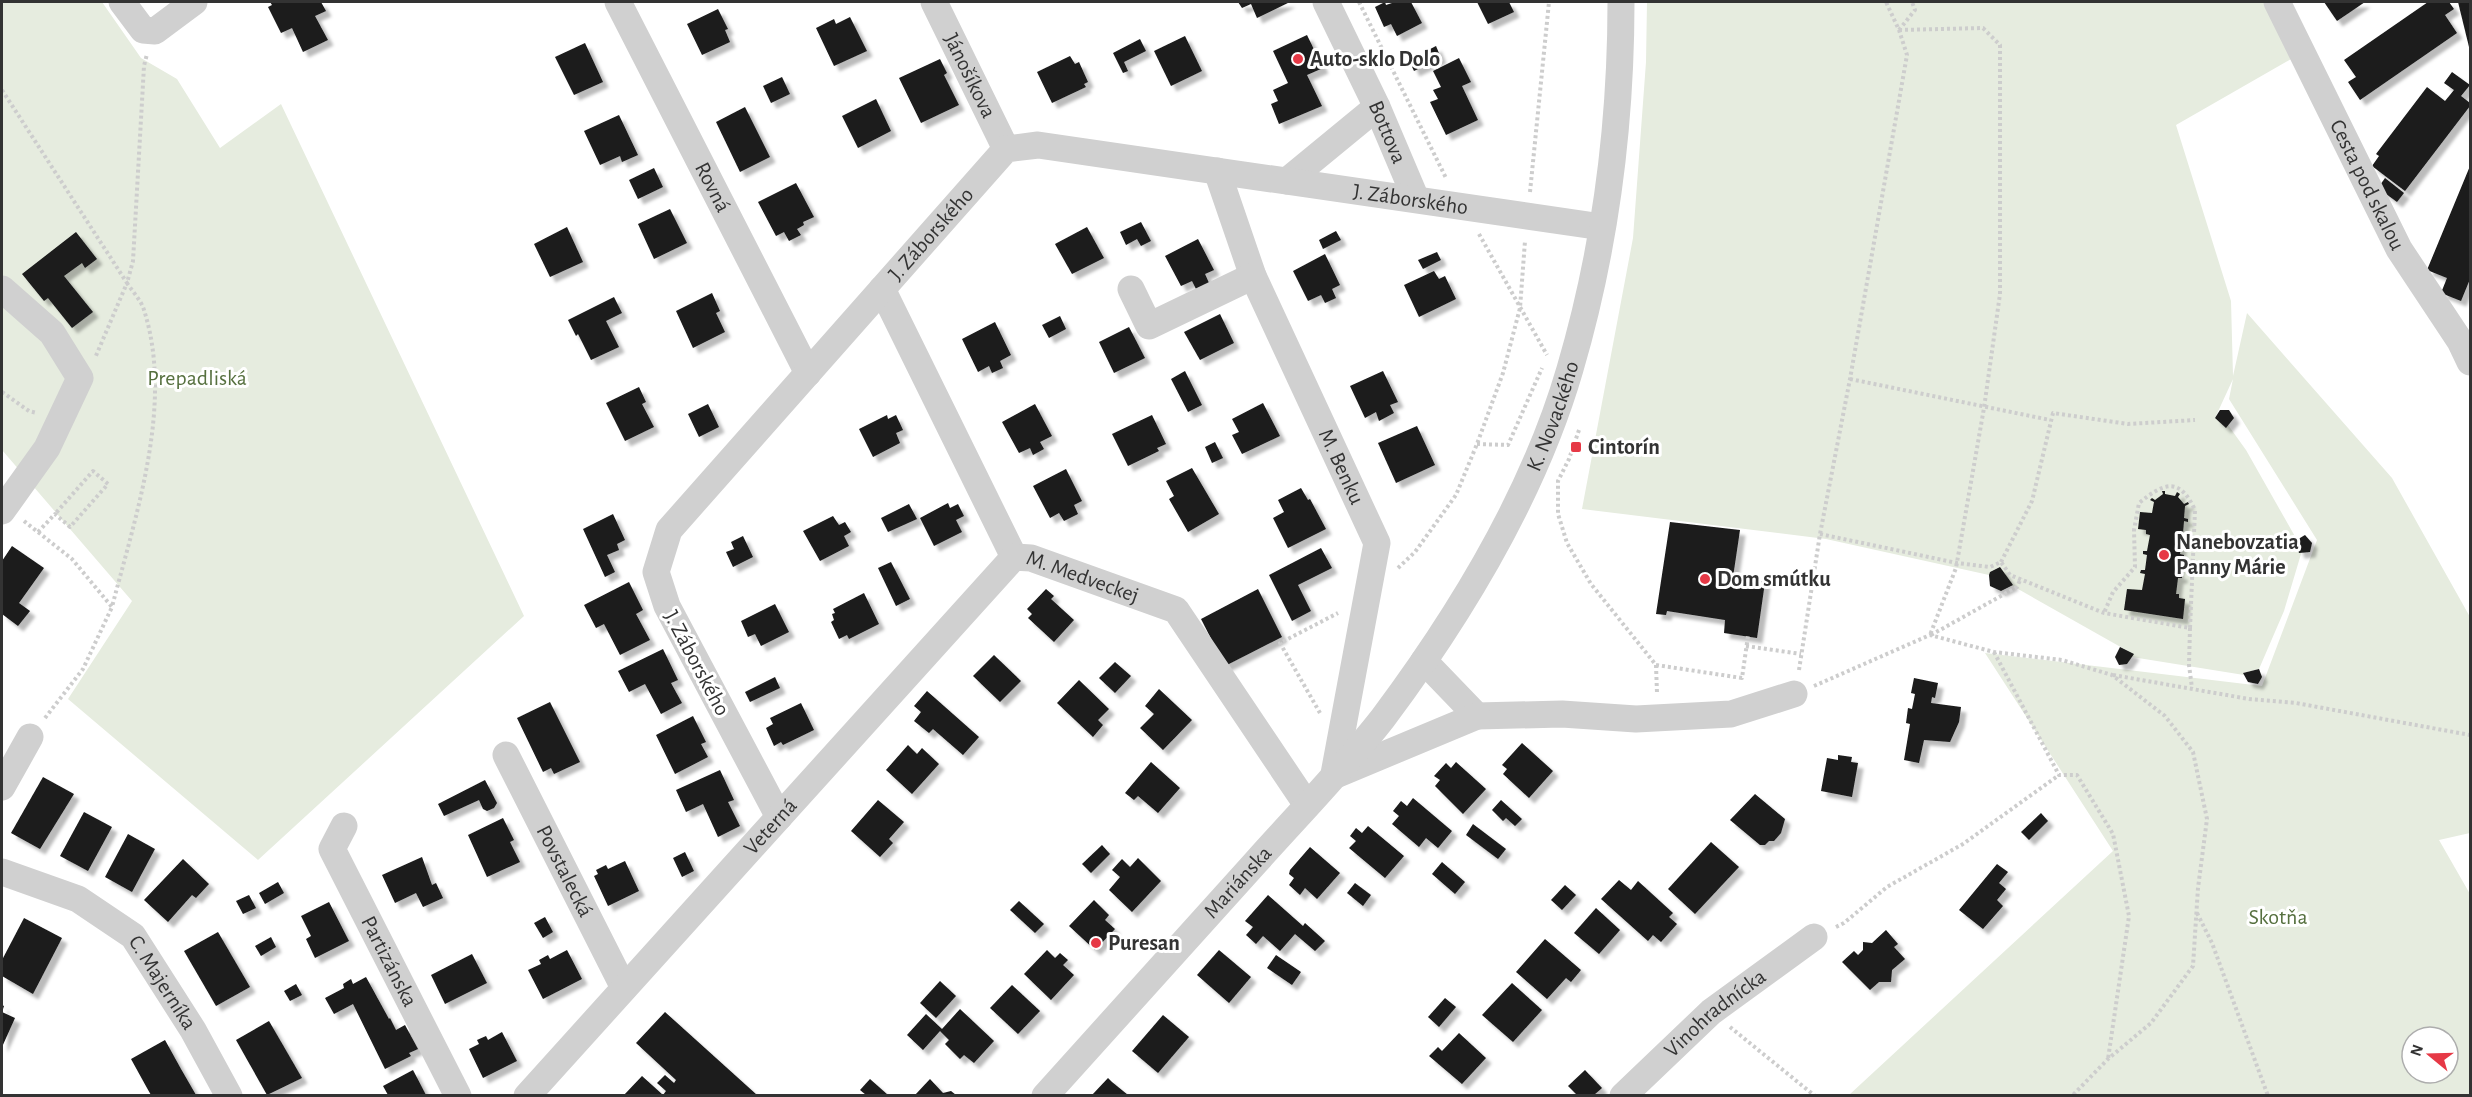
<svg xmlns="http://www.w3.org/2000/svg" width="2472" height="1097" viewBox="0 0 2472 1097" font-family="'Alegreya Sans',sans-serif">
  <defs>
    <filter id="shadow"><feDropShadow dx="5.5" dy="5.5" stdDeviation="1.5" flood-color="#0004"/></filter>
  </defs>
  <rect width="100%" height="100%" fill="#fff"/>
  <g fill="#e6ecdf" fill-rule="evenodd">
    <path d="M2,2H102L141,58L177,79L220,148L281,104L524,616L258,860L68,699L132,601L2,450Z"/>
    <path d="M1647,2H2283L2298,55L2176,125L2231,301L2233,376L2247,313L2392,478L2470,617V833L2439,840L2470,894V1095H1849L2113,851L1985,653L2262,686L2317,540L2229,399L2233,379L2215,418L2226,427L2228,425L2246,450L2297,540L2295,541L2301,554L2284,611L2259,669L2243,673L2244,675L2132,657L2133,654L2011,585L2000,567L1990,572L1989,575L1826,539L1582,509L1633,238L1646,62ZM2412,1037H2448V1073H2412Z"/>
  </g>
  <g fill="#1a1a1a" filter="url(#shadow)">
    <path d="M270,2H321L326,11L315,16L328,40L303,52L292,28L281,33L268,7L272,5Z"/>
    <path d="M1238,2H1290L1257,18L1251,4L1242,8Z"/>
    <path d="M1385,2L1386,5L1395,2H1411L1422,23L1397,36L1391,24L1384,27L1375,7Z"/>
    <path d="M1477,2H1509L1514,12L1488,24Z"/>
    <path d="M2324,2H2365L2337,21Z"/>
    <path d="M2428,2H2449L2454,9L2445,15L2457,33L2360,100L2348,82L2356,77L2344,60Z"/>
    <path d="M2458,2H2470V51Z"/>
    <path d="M718,9L728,29L725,30L730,42L702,55L687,24Z"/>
    <path d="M850,17L867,51L834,66L816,28L834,19L836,24Z"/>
    <path d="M1307,35L1323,68L1307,75L1322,106L1279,124L1271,104L1278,101L1273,90L1288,83L1273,51Z"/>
    <path d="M1185,36L1202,71L1171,86L1154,51Z"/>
    <path d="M1140,39L1146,51L1124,62L1128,71L1123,73L1113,53Z"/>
    <path d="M585,43L603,82L574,95L555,57Z"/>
    <path d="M1436,46L1441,58L1414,71L1409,60Z"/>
    <path d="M1070,56L1075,64L1079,62L1088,82L1084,84L1086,87L1052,103L1037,72Z"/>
    <path d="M1459,58L1471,82L1462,86L1478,120L1446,135L1430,102L1438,99L1433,90L1441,87L1433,71Z"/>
    <path d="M940,59L947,73L944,75L959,105L921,123L899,78Z"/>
    <path d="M2452,72L2470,85L2461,96L2470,103V106L2405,191L2372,166L2379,156L2376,154L2427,87L2445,101L2454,90L2444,83Z"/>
    <path d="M782,77L790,94L771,103L763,86Z"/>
    <path d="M876,99L891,131L858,148L842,116Z"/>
    <path d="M745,107L770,157L740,172L716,122Z"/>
    <path d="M619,115L638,155L622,162L620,156L600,165L584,131Z"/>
    <path d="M2470,166V279L2461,301L2441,293L2447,278L2427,270Z"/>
    <path d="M654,168L663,187L638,199L629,180Z"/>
    <path d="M2385,178L2404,193L2397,202L2378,188Z"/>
    <path d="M796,183L814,217L803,222L804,225L797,229L801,235L789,241L784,232L776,236L758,202Z"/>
    <path d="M670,209L687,243L654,259L638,224Z"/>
    <path d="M1141,222L1151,241L1141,246L1137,239L1126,245L1120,232Z"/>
    <path d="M567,227L583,262L550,277L534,244Z"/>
    <path d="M1087,227L1104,258L1072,274L1055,244Z"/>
    <path d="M1336,231L1341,240L1323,249L1319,240Z"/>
    <path d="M76,232L97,259L85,268L82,263L64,276L93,312L72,328L48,298L44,301L22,274Z"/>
    <path d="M1198,239L1214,270L1205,274L1209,283L1196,289L1192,281L1181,286L1165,256Z"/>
    <path d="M1437,252L1441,260L1423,269L1418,260Z"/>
    <path d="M1325,254L1340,285L1332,289L1336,298L1325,303L1321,295L1308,301L1293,271Z"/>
    <path d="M1434,271L1439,279L1445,276L1456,299L1419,317L1404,285Z"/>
    <path d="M712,293L720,311L716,313L725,332L693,348L676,311Z"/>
    <path d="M614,297L622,313L606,321L619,347L591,360L578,334L576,336L568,320Z"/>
    <path d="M1220,314L1234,343L1200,360L1184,332Z"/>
    <path d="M1060,316L1066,329L1049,338L1042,325Z"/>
    <path d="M995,322L1011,355L1000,361L1003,368L992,373L989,366L978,372L962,339Z"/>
    <path d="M1129,327L1145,358L1114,373L1099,342Z"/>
    <path d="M1185,371L1202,405L1188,412L1171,379Z"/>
    <path d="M1383,371L1398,402L1390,405L1394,413L1379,421L1376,412L1365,418L1350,386Z"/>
    <path d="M639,387L646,402L642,404L654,427L625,441L606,403Z"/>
    <path d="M1263,403L1280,436L1242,454L1232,435L1239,432L1232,419Z"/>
    <path d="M708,404L719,427L699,437L688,414Z"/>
    <path d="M1035,404L1052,436L1040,442L1044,449L1033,455L1030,448L1019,453L1002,422Z"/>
    <path d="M2220,410H2229L2234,418L2226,428L2215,418Z"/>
    <path d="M887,415L888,419L896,415L903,430L896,433L900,443L873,457L859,429Z"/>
    <path d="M1152,415L1166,444L1157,448L1159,451L1128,466L1112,434Z"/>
    <path d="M1417,426L1435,465L1396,483L1378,443Z"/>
    <path d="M1215,442L1223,458L1212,463L1205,447Z"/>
    <path d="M1192,468L1219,514L1188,532L1169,499L1174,496L1166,481Z"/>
    <path d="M1066,469L1082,501L1074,505L1078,514L1064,521L1059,513L1050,518L1033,486Z"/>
    <path d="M1301,488L1308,500L1310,499L1326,529L1288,548L1273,518L1284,512L1278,500Z"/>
    <path d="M2162,491H2165V494L2175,496L2177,492L2180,494L2178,497L2184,504L2188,502L2189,504L2185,506L2184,518L2188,519V522L2184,521L2183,533L2187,534L2186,540L2182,539L2180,554L2184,555V559H2180L2178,574H2182V578H2178L2176,594H2179V598L2185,599L2183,619L2124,610L2127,589L2142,590L2145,574L2140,573L2141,570H2145L2147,555L2143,554V551H2147L2150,535L2146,534V530L2138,529L2140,512L2152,513L2154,502L2150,500L2152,498L2155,500L2163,494Z"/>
    <path d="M948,503L950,508L958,504L964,516L956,520L962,532L934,546L920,518Z"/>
    <path d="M909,504L917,519L888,532L881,518Z"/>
    <path d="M613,514L625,540L617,544L619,550L607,555L615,572L605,577L583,529Z"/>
    <path d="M833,516L839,525L845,522L851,532L844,536L849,546L820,561L803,531Z"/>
    <path d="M1670,522L1740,530L1733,577L1765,582L1757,638L1724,633L1725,620L1667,611L1666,615L1656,614Z"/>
    <path d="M2305,535L2312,543L2310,552L2299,553L2295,541Z"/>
    <path d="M743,536L753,557L733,567L726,552L734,549L731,542Z"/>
    <path d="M12,546L44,568L19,603L30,611L18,626L2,614V561Z"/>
    <path d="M1321,548L1332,568L1298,585L1311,611L1292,621L1269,575Z"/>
    <path d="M891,562L910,599L896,606L878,568Z"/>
    <path d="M2000,567L2013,585L2001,591L1990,586L1989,575L1990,572Z"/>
    <path d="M629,582L643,610L636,614L650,640L620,655L604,624L596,628L584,605Z"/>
    <path d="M1046,589L1054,596L1051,599L1074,620L1054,642L1028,618L1032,614L1027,609Z"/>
    <path d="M1258,589L1282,637L1225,666L1201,619Z"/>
    <path d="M864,593L879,624L849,639L847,635L839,639L831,622L834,620L832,614L835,613L833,609Z"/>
    <path d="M775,604L789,632L761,646L755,634L748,637L741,621Z"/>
    <path d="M2120,647L2134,654L2127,664L2119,665L2115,657Z"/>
    <path d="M663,649L678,680L671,683L682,703L661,714L645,684L629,692L618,671Z"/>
    <path d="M994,655L1021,681L1000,702L973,676Z"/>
    <path d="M1115,662L1131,676L1115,693L1099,678Z"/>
    <path d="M2259,669L2262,677L2258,684L2248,682L2243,673Z"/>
    <path d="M775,677L780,688L750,702L745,692Z"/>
    <path d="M1914,678L1938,683L1935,698L1932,697L1931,703L1961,707L1959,722L1950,742L1924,740L1919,763L1904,760L1910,724L1906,723L1908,708L1912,709L1915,694L1911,693Z"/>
    <path d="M1079,680L1109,709L1098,720L1103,725L1093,737L1057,703Z"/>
    <path d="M1159,689L1192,720L1163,750L1140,728L1154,714L1145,706Z"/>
    <path d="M927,691L979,737L963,755L933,729L929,733L914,721L921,712L914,706Z"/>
    <path d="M550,702L580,762L554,774L551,768L543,772L517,718Z"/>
    <path d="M801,703L814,730L783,745L781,742L774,746L766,728L773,724L770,718Z"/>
    <path d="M693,716L706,742L701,744L708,757L675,774L656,735Z"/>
    <path d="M1522,743L1553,771L1529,798L1503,774L1507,769L1502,765Z"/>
    <path d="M908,745L917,754L922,748L939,764L912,794L886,770Z"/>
    <path d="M1838,755L1852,757L1851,762L1858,763L1852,797L1821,791L1827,758L1838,760Z"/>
    <path d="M1151,762L1180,788L1158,813L1138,796L1134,800L1125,793Z"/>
    <path d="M1456,762L1486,789L1463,814L1435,786L1440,780L1434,776L1446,763L1451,768Z"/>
    <path d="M720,770L734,800L728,802L740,826L718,837L703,804L686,812L676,790Z"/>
    <path d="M43,777L74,794L40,849L11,833Z"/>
    <path d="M485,780L497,803L494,808L487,811L483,809L479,800L444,816L438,804Z"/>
    <path d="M1755,794L1785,819L1781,833L1774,841H1769L1765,845H1760L1730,820Z"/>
    <path d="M1413,798L1452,831L1438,848L1426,838L1419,847L1392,824L1399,816L1393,811L1401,801L1407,806Z"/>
    <path d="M878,800L904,822L889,839L893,843L880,857L851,831Z"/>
    <path d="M1501,800L1522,819L1515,826L1506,818L1503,821L1492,810Z"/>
    <path d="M84,812L112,827L88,871L60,856Z"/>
    <path d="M2041,813L2048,821L2029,840L2021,832Z"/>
    <path d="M503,818L514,840L510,842L520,862L487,877L468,835Z"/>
    <path d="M1473,824L1506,849L1498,859L1466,835Z"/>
    <path d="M1368,826L1404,856L1385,878L1349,848L1356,841L1350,836L1356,828L1362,833Z"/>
    <path d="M128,834L155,849L132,892L105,877Z"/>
    <path d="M1711,842L1739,867L1695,914L1668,889Z"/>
    <path d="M1102,845L1110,854L1091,873L1082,864Z"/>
    <path d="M1310,847L1340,873L1317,899L1305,888L1300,895L1289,885L1294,878L1289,874L1290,870Z"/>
    <path d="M685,852L694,871L682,877L673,858Z"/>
    <path d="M422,857L432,885L436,883L443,898L423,907L416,893L395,903L382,875Z"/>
    <path d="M1138,858L1161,881L1132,912L1109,890L1120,877L1112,870L1122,859L1130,867Z"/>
    <path d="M183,859L209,884L196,898L192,895L168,922L144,900Z"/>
    <path d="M625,861L639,891L608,906L594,876L598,874L596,870L606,865L608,869Z"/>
    <path d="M1442,862L1465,882L1455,894L1432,874Z"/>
    <path d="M1997,864L2008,872L1999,883L2006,889L1997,900L2003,906L1983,929L1959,910Z"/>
    <path d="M1619,880L1631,890L1638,881L1673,913L1669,917L1677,924L1661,942L1653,935L1648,941L1601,899Z"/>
    <path d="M278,882L284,893L265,904L259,893Z"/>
    <path d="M1355,883L1371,895L1363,906L1347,893Z"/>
    <path d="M1565,885L1576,895L1562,910L1551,900Z"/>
    <path d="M249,895L256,908L243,914L236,901Z"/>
    <path d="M1268,895L1303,926L1305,923L1325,941L1315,951L1295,934L1280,951L1263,936L1256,944L1246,935L1253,927L1245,921Z"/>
    <path d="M1094,900L1109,915L1105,920L1115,929L1095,950L1069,926Z"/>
    <path d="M1019,901L1044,924L1035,933L1010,910Z"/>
    <path d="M329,902L349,941L315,958L306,939L311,936L301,916Z"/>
    <path d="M1596,908L1620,930L1599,954L1574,933Z"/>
    <path d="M545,917L553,932L543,938L534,923Z"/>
    <path d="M24,918L62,938L33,994L2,976V960Z"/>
    <path d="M1886,930L1898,944L1894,947L1905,959L1892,970L1891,982H1879L1870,990L1842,962L1854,951L1858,955L1863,950V942L1872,943Z"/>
    <path d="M218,932L250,987L216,1006L184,951Z"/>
    <path d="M271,937L276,947L261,956L255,946Z"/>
    <path d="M1545,939L1581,970L1571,982L1566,978L1547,999L1516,972Z"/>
    <path d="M567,950L582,979L543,999L528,970L541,964L539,960L548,955L550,959Z"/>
    <path d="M1047,950L1055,958L1060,953L1068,960L1063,965L1074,975L1051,1000L1024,974Z"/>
    <path d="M1219,950L1251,977L1229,1003L1197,975Z"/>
    <path d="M472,954L487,983L445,1004L431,975Z"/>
    <path d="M1276,955L1301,972L1292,985L1267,968Z"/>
    <path d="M366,977L389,1019L390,1018L396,1030L405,1025L418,1049L409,1053L411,1056L385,1069L353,1004L334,1014L325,998L344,988L343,984L351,979L353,984Z"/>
    <path d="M940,981L956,996L936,1018L920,1003Z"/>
    <path d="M1512,983L1542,1010L1513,1042L1482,1015Z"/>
    <path d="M296,984L302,995L290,1001L284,991Z"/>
    <path d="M1012,985L1040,1011L1018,1034L990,1008Z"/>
    <path d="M1445,998L1456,1007L1439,1027L1428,1017Z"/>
    <path d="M2,1005L4,1006L2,1012L15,1018L2,1047Z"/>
    <path d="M960,1009L994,1041L974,1063L964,1055L960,1059L945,1044L949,1040L940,1031L923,1050L907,1035L926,1014L942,1029Z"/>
    <path d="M665,1012L757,1095H624L642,1076L663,1095L666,1091L657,1083L665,1075L674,1083L676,1080L636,1043Z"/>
    <path d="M1163,1015L1189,1037L1158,1073L1132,1051Z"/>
    <path d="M269,1021L302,1078L267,1095L236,1040Z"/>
    <path d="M502,1032L517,1061L483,1078L469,1049L479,1044L477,1040L486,1036L488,1040Z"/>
    <path d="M1459,1033L1486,1058L1462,1084L1429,1056L1438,1047L1442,1051Z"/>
    <path d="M165,1040L181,1069L196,1095H151L147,1088L131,1059Z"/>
    <path d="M413,1070L426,1095H388L383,1086Z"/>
    <path d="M1585,1070L1602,1088L1594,1095H1577L1568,1086Z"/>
    <path d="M1108,1078L1112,1082L1128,1095H1092Z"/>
    <path d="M870,1079L888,1095H866L860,1090Z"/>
    <path d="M930,1079L943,1093L951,1091L956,1095H915Z"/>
  </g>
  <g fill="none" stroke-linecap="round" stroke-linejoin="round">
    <g stroke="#cdcdcd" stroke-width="4" stroke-dasharray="3 3" stroke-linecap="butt">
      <path d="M1359,2L1446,178"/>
      <path d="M1899,30L1983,28L2000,45V294L1984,408L1956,568L1930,635"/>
      <path d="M1899,30L1915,10L1912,2"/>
      <path d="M2,90L127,283L95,358"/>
      <path d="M1530,192L1549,2"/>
      <path d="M1479,234L1547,355"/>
      <path d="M1850,379L2050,420"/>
      <path d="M2,392L29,411L37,413"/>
      <path d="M1579,430L1569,459L1558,481V514L1567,543L1591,584L1656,665L1657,693"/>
      <path d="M1477,444L1508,445L1542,368"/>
      <path d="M24,521L72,559L112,607C136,514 174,404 144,310C141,300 132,291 127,283L133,261L144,66L147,54"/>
      <path d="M38,532L55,514L70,527L108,484L93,471L55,514"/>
      <path d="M1820,534L1957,563L1990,567L2001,562L2010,575L2104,613L2190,628L2195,510C2179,476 2164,483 2139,503L2134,530L2135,567L2113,592L2104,613"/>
      <path d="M2001,562L2032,501L2053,413L2128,424L2195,420"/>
      <path d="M1398,568L1415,552L1456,495L1477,444L1503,373L1520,308L1525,241"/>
      <path d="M2190,628L2189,665L2192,688"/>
      <path d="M1931,635L2017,587L2021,578"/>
      <path d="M1746,646L1801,654"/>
      <path d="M1994,652L2059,775H2077L2113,834L2129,916L2108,1059"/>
      <path d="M1656,665L1742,678L1748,636"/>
      <path d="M1799,670L1820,534L1850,379L1907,55L1899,30L1886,2"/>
      <path d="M2113,675L2249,699L2296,703L2470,735"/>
      <path d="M1814,686L1930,635L1994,652L2062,660L2112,675L2165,716L2193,752L2207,819L2198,888L2193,966L2151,1023L2108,1059L2072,1096"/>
      <path d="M1320,713L1280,643L1338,613"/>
      <path d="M45,718L83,669L112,607"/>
      <path d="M2197,913L2212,943L2268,1096"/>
      <path d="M1836,927L1844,923L1887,887L1963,844L2059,775"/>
      <path d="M1730,1027L1815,1096"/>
    </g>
    <g stroke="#d0d0d0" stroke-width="27">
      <path d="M122,2L143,30L155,31L194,2"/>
      <path id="s1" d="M618,2L808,373"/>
      <path id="s2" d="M934,2L1006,149"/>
      <path id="s3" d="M1326,2L1377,107L1416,199"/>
      <path id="s4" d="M2277,2L2399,249L2460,341L2470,362"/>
      <path id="s5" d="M1217,171L1253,276L1377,543L1334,774"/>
      <path d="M1287,181L1377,107"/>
      <path d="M2,289L52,333L80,378L47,448L2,511"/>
      <path d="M882,289L1014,557"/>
      <path d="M1131,289L1149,326L1253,276"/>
      <path id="s6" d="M1014,557L1031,558L1176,610L1307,805"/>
      <path d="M1424,661L1477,716L1562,714L1636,719L1731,714L1794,694"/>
      <path id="s7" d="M506,755L624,988"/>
      <path d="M1338,774L1477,716"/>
      <path d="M2,787L30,737"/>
      <path id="s8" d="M779,817L667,606L656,572L669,530L1006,149L1038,145L1602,227"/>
      <path id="s9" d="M344,826L332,849L458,1096"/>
      <path id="s10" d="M2,872L78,899L133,936L193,1030L229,1096"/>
      <path id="s11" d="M527,1096L1014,557"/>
      <path id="s12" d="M1045,1096C1115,1018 1185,940 1256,862C1298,815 1344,768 1383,718C1460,615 1534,493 1570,369C1605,250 1621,125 1621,2"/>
      <path id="s13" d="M1623,1096L1711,1012L1814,937"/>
    </g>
  </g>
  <g fill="#e63946" stroke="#fff" stroke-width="2">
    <circle cx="1298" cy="59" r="6"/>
    <rect x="1570" y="441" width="12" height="12" rx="3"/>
    <circle cx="2164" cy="555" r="6"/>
    <circle cx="1705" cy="579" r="6"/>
    <circle cx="1096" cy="943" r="6"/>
  </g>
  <g text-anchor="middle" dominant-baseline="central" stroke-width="6" stroke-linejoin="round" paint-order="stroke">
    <g font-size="22" font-weight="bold" fill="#333" stroke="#fff" text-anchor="start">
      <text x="1310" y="59">Auto-sklo Dolo</text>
      <text x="1588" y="447">Cintorín</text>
      <text x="2176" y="542">Nanebovzatia<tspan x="2176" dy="25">Panny Márie</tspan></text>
      <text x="1717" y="579">Dom smútku</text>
      <text x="1108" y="943">Puresan</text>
    </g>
    <g font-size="22" fill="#333" stroke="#fff">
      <text stroke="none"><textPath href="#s2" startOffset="82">Jánošíkova</textPath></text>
      <text stroke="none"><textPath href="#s3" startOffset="144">Bottova</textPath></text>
      <text stroke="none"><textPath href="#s4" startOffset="204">Cesta pod skalou</textPath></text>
      <text stroke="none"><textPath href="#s1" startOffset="208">Rovná</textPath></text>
      <text stroke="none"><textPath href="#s8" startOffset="1236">J. Záborského</textPath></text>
      <text stroke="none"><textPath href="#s8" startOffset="714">J. Záborského</textPath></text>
      <text stroke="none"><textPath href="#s12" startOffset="855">K. Novackého</textPath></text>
      <text stroke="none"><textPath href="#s5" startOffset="321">M. Benku</textPath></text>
      <text stroke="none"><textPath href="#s6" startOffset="72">M. Medveckej</textPath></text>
      <text transform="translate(697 663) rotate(62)">J. Záborského</text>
      <text stroke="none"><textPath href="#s11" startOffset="363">Veterná</textPath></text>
      <text stroke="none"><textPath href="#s7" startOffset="130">Povstalecká</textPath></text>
      <text stroke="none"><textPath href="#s12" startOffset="288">Mariánska</textPath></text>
      <text stroke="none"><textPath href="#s9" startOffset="152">Partizánska</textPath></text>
      <text stroke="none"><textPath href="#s10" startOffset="202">C. Majerníka</textPath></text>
      <text stroke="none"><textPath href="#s13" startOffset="124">Vinohradnícka</textPath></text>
    </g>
    <g font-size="22" fill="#56703f" stroke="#fff">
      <text x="197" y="378">Prepadliská</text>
      <text x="2278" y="917">Skotňa</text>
    </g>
  </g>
  <rect width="2472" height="1097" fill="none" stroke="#333333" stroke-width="6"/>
  <g transform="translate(2430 1055) rotate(289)"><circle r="28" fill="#ffffff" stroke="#adadad" stroke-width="1.5"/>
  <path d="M0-4.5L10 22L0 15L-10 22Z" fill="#e63946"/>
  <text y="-9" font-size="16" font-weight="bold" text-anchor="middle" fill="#333333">N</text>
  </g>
</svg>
